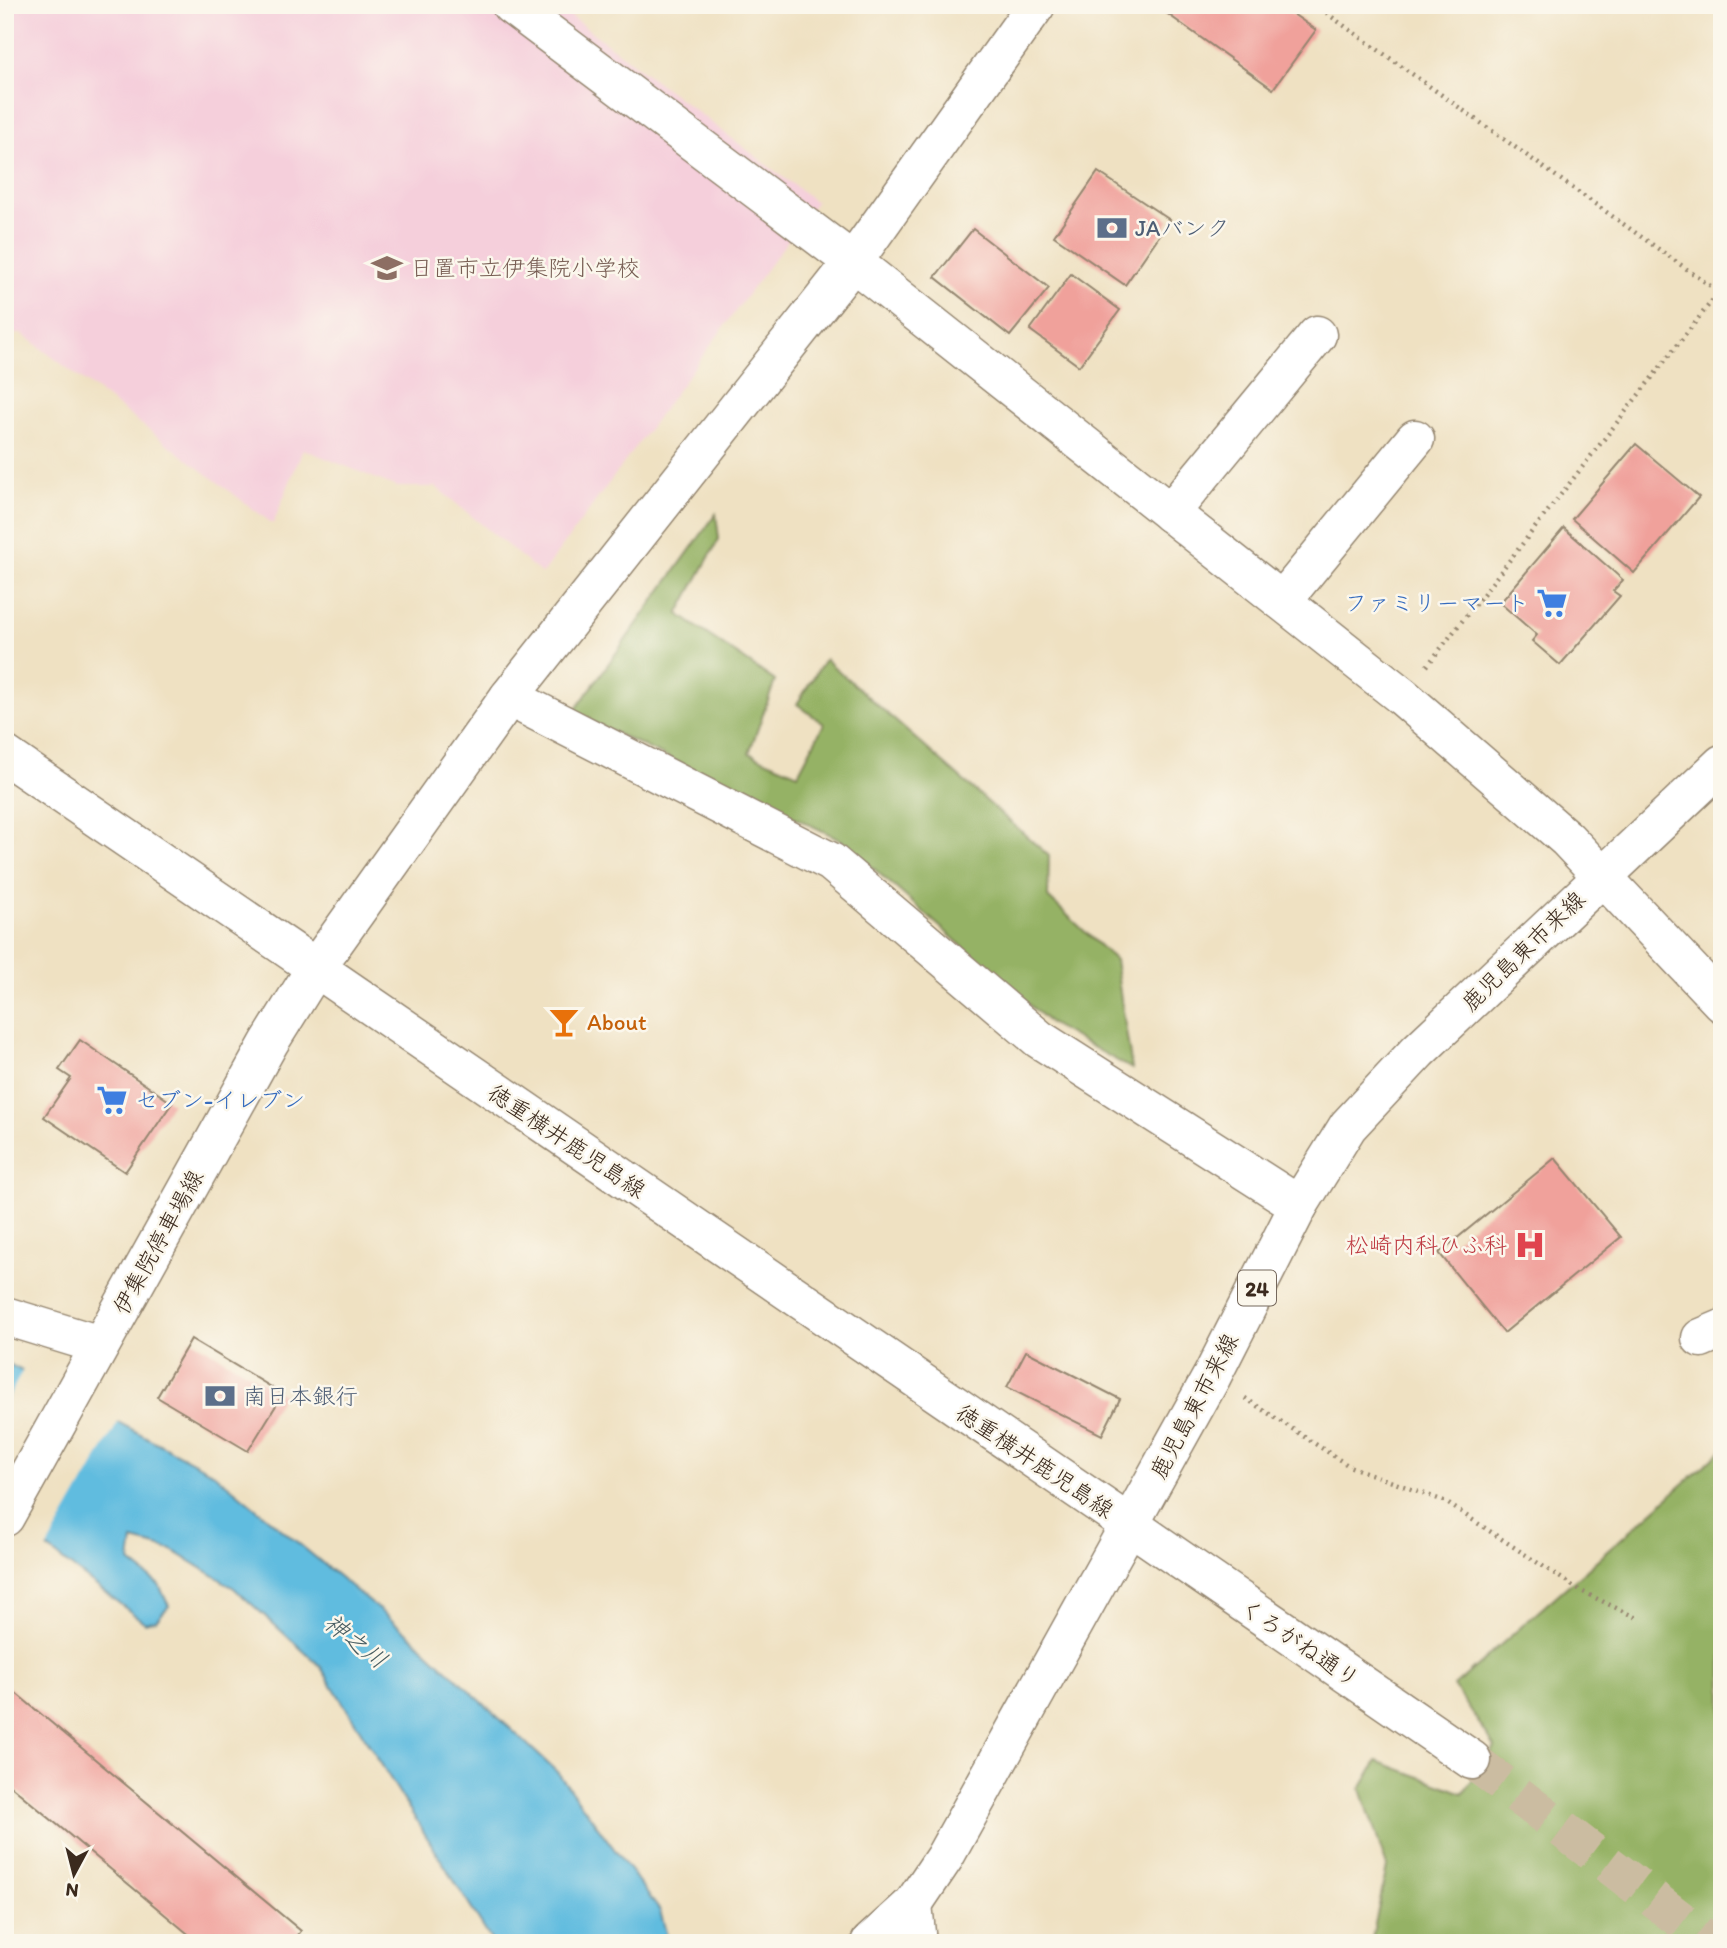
<svg xmlns="http://www.w3.org/2000/svg" width="1727" height="1948" viewBox="0 0 1727 1948" font-family="Itim,'Klee One',sans-serif">
  <rect width="100%" height="100%" fill="#fbf7ec"/>
  <filter id="ink" filterUnits="userSpaceOnUse"><feTurbulence type="fractalNoise" baseFrequency=".0143" numOctaves="2"/><feDisplacementMap in="SourceGraphic" scale="14" xChannelSelector="R" yChannelSelector="G"/><feConvolveMatrix kernelMatrix="1 2 1 2 8 2 1 2 1" color-interpolation-filters="sRGB"/></filter>
  <filter id="wash" filterUnits="userSpaceOnUse"><feTurbulence type="fractalNoise" baseFrequency=".00686" numOctaves="4" result="noise"/><feDisplacementMap in="SourceGraphic" scale="28" xChannelSelector="R" yChannelSelector="G"/><feGaussianBlur stdDeviation="1.57" result="paint"/><feColorMatrix in="noise" values="0 0 0 0 0 0 0 0 0 0 0 0 0 0 0 0 0 1.4 0 .05"/><feComposite in="paint" operator="in"/></filter>
  <g filter="url(#wash)">
    <rect width="100%" height="100%" fill="#efe1c2"/>
    <path fill="#f5cfdb" d="M5,5H556L816,202L542,574L436,487H397L303,449L273,524L22,334H5Z"/>
    <g fill="#95b265" stroke="#686e42" stroke-width="2">
      <path d="M716,514L719,539L678,614L775,681L749,753L798,774L824,724L797,704L825,659L1049,856L1048,897L1115,960L1132,1069L1051,1024L840,839L573,713Z"/>
      <path d="M1722,1450V1943H1371L1387,1867L1361,1789L1377,1761L1463,1793L1495,1747L1454,1686Z"/>
    </g>
    <path fill="#61bcdf" stroke="#4e737e" stroke-width="2" d="M5,1362L212,1472L412,1637L558,1773L660,1911L669,1943H493L320,1666L234,1588L172,1550L133,1540L130,1562L159,1585L169,1606L156,1620L145,1623L5,1516Z"/>
    <path fill="#efe1c2" d="M24,1368L120,1419L45,1551L5,1521V1404Z"/>
    <g id="blocks">
      <g fill="#f0a19b">
        <path d="M1155,5H1280L1316,30L1273,89Z"/>
        <path d="M1098,172L1170,220L1125,285L1054,236Z"/>
        <path d="M973,229L1049,288L1010,336L935,277Z"/>
        <path d="M1071,274L1120,310L1079,366L1030,330Z"/>
        <path d="M1636,444L1699,497L1634,573L1572,519Z"/>
        <path d="M1564,528L1623,580L1613,591L1620,596L1560,665L1532,641L1537,635L1500,603Z"/>
        <path d="M80,1040L172,1103L125,1172L44,1117L71,1078L59,1070Z"/>
        <path d="M1555,1158L1621,1237L1504,1333L1439,1253Z"/>
        <path d="M191,1339L283,1394L248,1451L157,1397Z"/>
        <path d="M1026,1351L1120,1399L1102,1435L1007,1387Z"/>
        <path d="M5,1684L301,1931L292,1943H199L5,1781Z"/>
      </g>
    </g>
  </g>
  <g filter="url(#ink)">
    <use href="#blocks" fill-opacity="0" stroke="#958670" stroke-width="2"/>
    <g fill="none" stroke-linecap="round" stroke-linejoin="round">
      <path stroke="#cbbca1" stroke-width="38" stroke-dasharray="38 19" stroke-linecap="butt" d="M1472,1760L1711,1943"/>
      <g stroke="#958670" stroke-width="41">
        <g id="minor">
          <path d="M511,5L853,262L1403,697L1567,839L1722,1003"/>
          <path d="M1170,513L1317,335"/>
          <path d="M1282,601L1415,439"/>
          <path d="M509,697L831,862L1039,1039L1299,1205"/>
          <path d="M315,969L509,697L853,262L1036,5"/>
          <path d="M5,1316L100,1345"/>
          <path d="M1701,1338L1722,1329"/>
          <path d="M1130,1525L1472,1760"/>
          <path d="M913,1904L917,1943"/>
        </g>
      </g>
      <g stroke="#958670" stroke-width="41">
        <g id="major">
          <path d="M5,755L1130,1525"/>
          <path d="M5,1517L269,1043L315,969"/>
          <path d="M870,1943L913,1904L944,1858L1212,1376L1299,1205L1348,1126L1418,1051L1722,764"/>
        </g>
      </g>
      <g stroke="#958670" stroke-width="4.5" stroke-dasharray="2 5" stroke-linecap="butt">
        <path d="M1315,5L1719,292"/>
        <path d="M1427,666L1722,288"/>
        <path d="M1245,1398L1349,1466L1444,1501L1579,1590L1639,1619"/>
      </g>
      <use href="#minor" stroke="#fff" stroke-width="38"/>
      <use href="#major" stroke="#fff" stroke-width="38"/>
    </g>
  </g>
  <defs>
    <g id="bank-bare" transform="scale(2.415)"><path d="M-6-4H6V4H-6ZM0-2.3a2.3 2.3 0 1 0 0 4.6a2.3 2.3 0 1 0 0-4.6Z" fill="#5c6f8a" stroke="#fbf7ec" stroke-width="2.5" paint-order="stroke"/></g>
    <g id="school-bare" transform="scale(2.415)"><path d="M0-5L7-2L0 1L-7-2ZM-4 1L0 2.5L4 1V4Q0 6-4 4Z" fill="#8d6e63" stroke="#fbf7ec" stroke-width="2.5" paint-order="stroke"/></g>
    <g id="supermarket-bare" transform="scale(2.415)"><path d="M-6-5.5h2.5l.6 2H6L4.5 2H-2.5L-4.4-4H-6ZM-1.5 3.2a1.3 1.3 0 1 0 .1 0ZM3 3.2a1.3 1.3 0 1 0 .1 0Z" fill="#3f7fe0" stroke="#fbf7ec" stroke-width="2.5" paint-order="stroke"/></g>
    <g id="bar-bare" transform="scale(2.415)"><path d="M-6-5H6L.8 .8V4.5H3.5V6h-7V4.5H-.8V.8Z" fill="#e8710a" stroke="#fbf7ec" stroke-width="2.5" paint-order="stroke"/></g>
    <g id="hospital-bare" transform="scale(2.415)"><path d="M-5-5h3v3.5h4V-5h3V5h-3V1.5h-4V5h-3Z" fill="#e0444e" stroke="#fbf7ec" stroke-width="2.5" paint-order="stroke"/></g>
  </defs>
  <g fill-rule="evenodd">
    <use href="#bank-bare" x="1112" y="228"/>
    <use href="#school-bare" x="387" y="268"/>
    <use href="#supermarket-bare" x="1552" y="603"/>
    <use href="#bar-bare" x="564" y="1022"/>
    <use href="#supermarket-bare" x="112" y="1100"/>
    <use href="#hospital-bare" x="1530" y="1245"/>
    <use href="#bank-bare" x="220" y="1396"/>
  </g>
  <g text-anchor="middle" dominant-baseline="central" stroke-width="5" stroke-linejoin="round" paint-order="stroke">
    <rect fill="#fbf7ec" stroke="#75685c" stroke-width="2" x="1238" y="1270.5" width="38" height="35" rx="5"/>
    <g font-size="21" font-weight="bold" fill="#3b2a1e">
      <text x="1257" y="1288">24</text>
    </g>
    <g font-size="23" fill="#4e5e75" stroke="#fbf7ec" text-anchor="start">
      <text x="1135" y="228">JAバンク</text>
      <text x="243" y="1396">南日本銀行</text>
    </g>
    <g font-size="23" fill="#785e54" stroke="#fbf7ec" text-anchor="start">
      <text x="410" y="268">日置市立伊集院小学校</text>
    </g>
    <g font-size="23" fill="#366cbe" stroke="#fbf7ec" text-anchor="end">
      <text x="1529" y="603">ファミリーマート</text>
      <text x="135" y="1100" text-anchor="start">セブン-イレブン</text>
    </g>
    <g font-size="23" fill="#3b2a1e" stroke="#fbf7ec">
      <text transform="translate(1523 951) rotate(-44)">鹿児島東市来線</text>
      <text transform="translate(567 1141) rotate(34)">徳重横井鹿児島線</text>
      <text transform="translate(158 1242) rotate(-61)">伊集院停車場線</text>
      <text transform="translate(1194 1406) rotate(-62)">鹿児島東市来線</text>
      <text transform="translate(1035 1461) rotate(34)">徳重横井鹿児島線</text>
      <text transform="translate(1300 1643) rotate(34)">くろがね通り</text>
    </g>
    <g font-size="23" fill="#c56008" stroke="#fbf7ec" text-anchor="start">
      <text x="587" y="1022">About</text>
    </g>
    <g font-size="23" fill="#be3a42" stroke="#fbf7ec" text-anchor="end">
      <text x="1507" y="1245">松崎内科ひふ科</text>
    </g>
    <g font-size="24" font-style="italic" fill="#485d62" stroke="#fbf7ec">
      <text transform="translate(356 1641) rotate(38)">神之川</text>
    </g>
  </g>
  <rect width="1727" height="1948" fill="none" stroke="#fbf7ec" stroke-width="28"/>
  <g transform="translate(74 1874) rotate(187)" stroke="#fbf7ec" stroke-width="5" paint-order="stroke">
  <path d="M0-5L12 26L0 18L-12 26Z" fill="#3b2a1e"/>
  <text y="-10" font-size="19" font-weight="bold" text-anchor="middle" fill="#3b2a1e">N</text>
  </g>
</svg>
